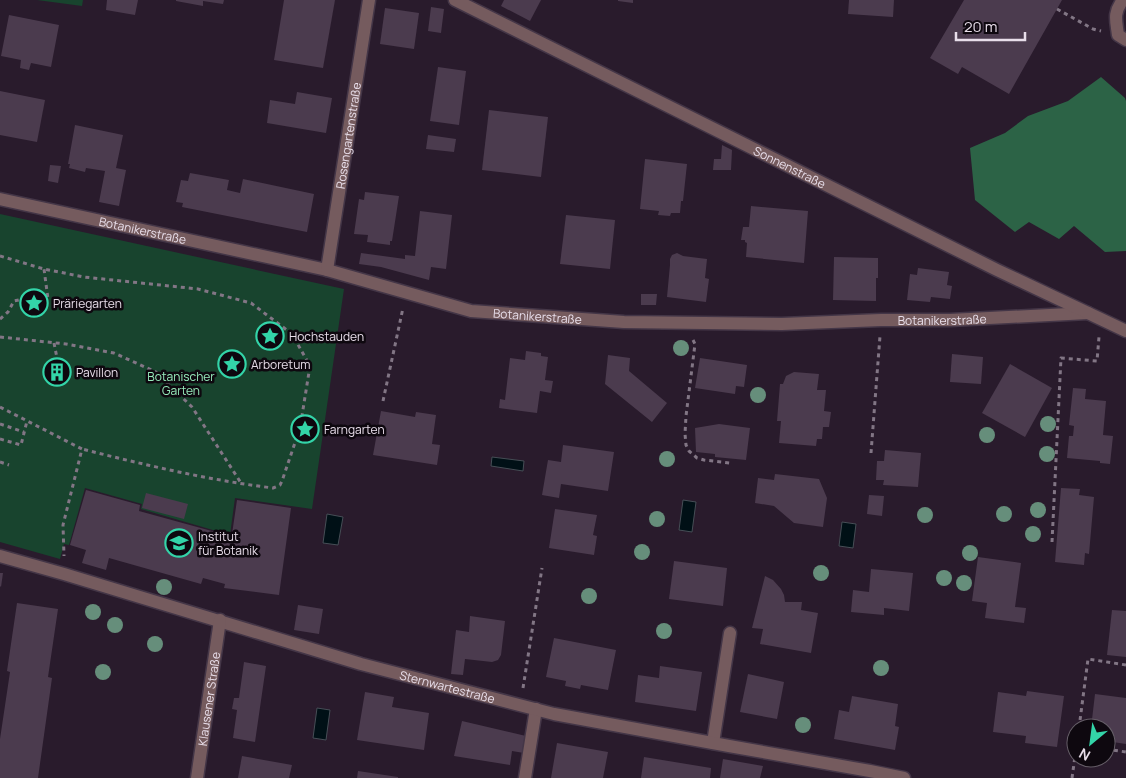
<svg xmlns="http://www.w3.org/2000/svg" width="1126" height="778" viewBox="0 0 1126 778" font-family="Manrope,sans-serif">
  <rect width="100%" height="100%" fill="#291b2c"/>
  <g fill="#18442e">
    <path d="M37,0H83L82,6Z"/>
    <path d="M0,214L344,289L312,509L235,498L230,535L141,509L142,504L85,488L69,545L64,544L60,559L0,542Z"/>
  </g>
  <path fill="#2c6346" d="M1101,77L1125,98L1126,101V251L1105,252L1074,226L1059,239L1029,222L1015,232L975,200L970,148L1005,133L1028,116L1068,101Z"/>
  <g fill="#001016" stroke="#464e56">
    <path d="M492,457L524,461L523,471L491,466Z"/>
    <path d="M683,500L696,502L692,532L679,530Z"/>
    <path d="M327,514L343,517L338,545L323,543Z"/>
    <path d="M842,522L856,524L853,548L839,546Z"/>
    <path d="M317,708L330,710L326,740L313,738Z"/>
  </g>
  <g fill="#4b3b4e">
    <path d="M107,0H138L135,15L106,10Z"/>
    <path d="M176,0H224L223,4L203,1V6L176,1Z"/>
    <path d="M284,0H335L323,68L274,60Z"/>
    <path d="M504,0H541L530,21L501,6Z"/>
    <path d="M618,0H633V3L618,1Z"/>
    <path d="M849,0H894L893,17L848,14Z"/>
    <path d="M964,0H1062L1009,94L962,67L958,74L930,58Z"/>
    <path d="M431,7L444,9L441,33L428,31Z"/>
    <path d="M385,8L419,13L414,49L380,44Z"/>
    <path d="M9,15L59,25L51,67L31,63L29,70L20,68L21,60L1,56Z"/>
    <path d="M438,67L466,71L459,125L430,121Z"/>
    <path d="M0,91L45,100L37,142L0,135Z"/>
    <path d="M297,92L332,98L326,133L267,123L270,100L295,104Z"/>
    <path d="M489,110L548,117L541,177L482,170Z"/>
    <path d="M75,125L123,135L116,168L126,170L119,206L99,202L105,171L86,168L85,172L69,168L70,164H68Z"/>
    <path d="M428,135L456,139L454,152L426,149Z"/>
    <path d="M722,145L732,150L731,170H713L714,159H721Z"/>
    <path d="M645,159L687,164L683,201H681L680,213H671L670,216L658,215L659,211L640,209Z"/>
    <path d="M50,165L61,166L58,183L48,181Z"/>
    <path d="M190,173L229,180L227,190L240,193L243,179L314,194L307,232L182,207L183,203L176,202L181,180L188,181Z"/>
    <path d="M365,192L399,196L392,241H390V245L367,242L368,235L354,234L359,199L364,200Z"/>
    <path d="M751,206L808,211L804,263L746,257L747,243L745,242V240H741L743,227H749Z"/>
    <path d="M420,211L452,215L446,269L431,267L429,280L381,267L359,264L361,253L405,259V255L415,256Z"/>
    <path d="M566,215L615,220L610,269L560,264Z"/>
    <path d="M677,253L683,256L707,259L705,278L709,279L706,302L667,297L670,265V259L672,255Z"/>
    <path d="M834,257L878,258V278H876V301L833,300Z"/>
    <path d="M918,268L949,272L947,285L952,286L950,299L931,297L930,302L907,300L910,274L917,275Z"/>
    <path d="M641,294H657L656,305H641Z"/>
    <path d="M526,351L541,353V356L548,357L545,380L553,381L551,393L540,391L537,413L499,408L500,399L505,400L510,358L525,360Z"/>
    <path d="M952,354L983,357L981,384L950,382Z"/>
    <path d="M608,355L630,358L629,371L667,403L652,422L605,384Z"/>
    <path d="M700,358L747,365L744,387L736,386L735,394L695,388Z"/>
    <path d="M1010,364L1052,388L1025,437L982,413Z"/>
    <circle cx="57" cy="373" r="8"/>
    <path d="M794,372L819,374L817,390H826L824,411L831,412L829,427H823L822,439H817L816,446L779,443L781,421H777L780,384H783L786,376Z"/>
    <path d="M1073,388L1086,389L1085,399L1106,401L1103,435L1113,436L1110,464L1100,463V461L1067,458L1069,436H1073L1074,426L1069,425Z"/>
    <path d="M381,411L415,417L416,412L436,415L432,444L440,445L437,465L373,455Z"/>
    <path d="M719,424L750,428L746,460L715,457V454L696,452L695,428Z"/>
    <path d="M563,445L614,452L608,491L561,484L559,498L542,495L548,460L561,462Z"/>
    <path d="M885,450L921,453L918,487L883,485L884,480H876L877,461H884Z"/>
    <path d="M775,474L819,479L827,498L823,527L794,523L774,506L755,503L758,478L774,480Z"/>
    <path d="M1061,488L1080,489L1079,495L1094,497L1089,554L1085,553L1084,565L1055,562Z"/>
    <path d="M86,490L140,505L139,511L219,533L218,538L231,541L237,500L291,508L279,595L224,588L225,584L203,578L201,584L109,558L106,570L82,563L86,550L70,545Z"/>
    <path d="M146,493L188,504L184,519L142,508Z"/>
    <path d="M869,495L884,496L882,516L867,514Z"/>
    <path d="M555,509L597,515L593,535L597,536L594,555L549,548Z"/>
    <path d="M978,557L1021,563L1015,607L1026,608L1024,623L985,618L987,603L972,601Z"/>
    <path d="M674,561L727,568L723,606L669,599Z"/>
    <path d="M871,569L913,573L909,611L884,608V615L851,612L853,590L869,592Z"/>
    <path d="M0,573H3L1,587L0,586Z"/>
    <path d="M765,576L773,580L781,589L784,595L785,602H802L801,610L818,613L811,653L760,644L763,629L752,628Z"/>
    <path d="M17,603L58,609L48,677L52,678L38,778H0V739L10,672L7,671Z"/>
    <path d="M298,605L323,609L319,634L294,630Z"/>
    <path d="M1112,610L1126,611V657L1107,655Z"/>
    <path d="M470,616L505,621L501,655L498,660L492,662L465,659L463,675L451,674L456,630L469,632Z"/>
    <path d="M554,638L616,650L608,690L581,685L580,689L565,686L566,681L546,677Z"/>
    <path d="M244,662L266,666L255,742L233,738L237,710L232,709L234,698H239Z"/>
    <path d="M660,666L702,672L696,711L635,702L638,675L659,678Z"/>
    <path d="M748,674L784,682L777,719L740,712Z"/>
    <path d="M1027,691L1064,696L1057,747L1025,743L1026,736L993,732L998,692L1026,696Z"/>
    <path d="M365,692L394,697L392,707L429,713L424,750L357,740Z"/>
    <path d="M1095,694L1126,698V744L1106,741V728H1091Z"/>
    <path d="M852,696L898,704L895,726L899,727L895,750L834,739L839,710L849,712Z"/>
    <path d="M462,721L526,736L524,753L512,751L510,765L454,756Z"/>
    <path d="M557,743L608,752L603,778H551Z"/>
    <path d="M242,756L292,765L289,778H238Z"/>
    <path d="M644,757L711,768L710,778H641Z"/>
    <path d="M723,759L763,766L760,778H720Z"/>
    <path d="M358,771L398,777V778H357Z"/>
  </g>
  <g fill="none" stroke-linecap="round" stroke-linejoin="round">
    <g stroke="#443647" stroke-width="15">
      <g id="service">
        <path d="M1123,0C1113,13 1116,20 1118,35L1126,40"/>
        <path d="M713,743L730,633"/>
        <path d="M525,778L536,709"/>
      </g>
    </g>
    <g stroke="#443647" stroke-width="15">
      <g id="minor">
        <path id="s1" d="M0,199L327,270L471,311L624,322L782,324L881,320H950L1088,313"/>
        <path id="s2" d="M327,270L369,0"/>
        <path id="s3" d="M0,556L64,574L361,664L554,714L729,746L870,771L904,778"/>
        <path id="s4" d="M197,778L220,620"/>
      </g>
    </g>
    <g stroke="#443647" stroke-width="15">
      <g id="tertiary">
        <path id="s5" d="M455,0L997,270L1126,331"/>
      </g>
    </g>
    <g stroke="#827685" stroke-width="3" stroke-dasharray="4 4" stroke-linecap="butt">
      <path d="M1057,9L1093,29L1101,31"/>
      <path d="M0,256L44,269L84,277L198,289L251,303L292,334L310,366L300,428L282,481L280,485L273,488C208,480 145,465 82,449"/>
      <path d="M0,319L8,312L14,301L23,299L32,304L44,305L48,299L44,269"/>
      <path d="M0,337L66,344L114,353L156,372L192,407L241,483"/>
      <path d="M693,340L695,344L686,416L685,434L686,445L689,451L697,458L704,460L730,463"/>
      <path d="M54,343L58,363"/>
      <path d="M383,401L403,308"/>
      <path d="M0,407L82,449L63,525L64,556"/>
      <path d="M0,424L24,432"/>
      <path d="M0,439L21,445L27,421"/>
      <path d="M871,453L880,336"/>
      <path d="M0,462L9,465"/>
      <path d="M1052,542L1061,358L1097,361L1099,337"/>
      <path d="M523,688L542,568"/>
      <path d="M1079,728L1088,659L1126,665"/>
      <path d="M1106,749L1126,752"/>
      <path d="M1072,778L1076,749"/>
    </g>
    <use href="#service" stroke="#755b5e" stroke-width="12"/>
    <use href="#minor" stroke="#755b5e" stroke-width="12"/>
    <use href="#tertiary" stroke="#755b5e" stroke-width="12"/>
  </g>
  <g fill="#668e7b">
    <circle cx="681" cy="348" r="8"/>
    <circle cx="758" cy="395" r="8"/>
    <circle cx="1048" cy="424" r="8"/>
    <circle cx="987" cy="435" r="8"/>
    <circle cx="1047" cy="454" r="8"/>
    <circle cx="667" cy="459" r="8"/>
    <circle cx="1038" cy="510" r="8"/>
    <circle cx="1004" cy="514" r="8"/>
    <circle cx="925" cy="515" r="8"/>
    <circle cx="657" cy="519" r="8"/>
    <circle cx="1033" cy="534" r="8"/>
    <circle cx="642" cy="552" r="8"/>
    <circle cx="970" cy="553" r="8"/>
    <circle cx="821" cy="573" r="8"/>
    <circle cx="944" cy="578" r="8"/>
    <circle cx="964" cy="583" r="8"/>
    <circle cx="164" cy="587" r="8"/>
    <circle cx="589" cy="596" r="8"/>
    <circle cx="93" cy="612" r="8"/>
    <circle cx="115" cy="625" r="8"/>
    <circle cx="664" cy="631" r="8"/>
    <circle cx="155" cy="644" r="8"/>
    <circle cx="881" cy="668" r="8"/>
    <circle cx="103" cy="672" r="8"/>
    <circle cx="803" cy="725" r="8"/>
  </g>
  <defs>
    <g id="sight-ring" transform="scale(1.4375)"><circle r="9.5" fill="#0e080f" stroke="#33d4a8" stroke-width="1.5"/><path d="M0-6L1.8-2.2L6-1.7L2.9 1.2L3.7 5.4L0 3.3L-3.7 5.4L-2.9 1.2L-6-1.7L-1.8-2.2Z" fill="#33d4a8"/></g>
    <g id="building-ring" transform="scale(1.4375)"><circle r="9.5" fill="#0e080f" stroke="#33d4a8" stroke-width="1.5"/><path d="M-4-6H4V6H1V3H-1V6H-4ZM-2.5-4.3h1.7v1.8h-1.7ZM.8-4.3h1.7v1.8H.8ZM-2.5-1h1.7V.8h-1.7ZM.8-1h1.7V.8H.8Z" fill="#33d4a8"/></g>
    <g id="university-ring" transform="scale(1.4375)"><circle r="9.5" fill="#0e080f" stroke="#33d4a8" stroke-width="1.5"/><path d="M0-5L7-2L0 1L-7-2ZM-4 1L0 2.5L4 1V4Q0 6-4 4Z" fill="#33d4a8"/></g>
  </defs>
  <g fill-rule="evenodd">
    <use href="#sight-ring" x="34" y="303"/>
    <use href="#sight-ring" x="270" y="336"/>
    <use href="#sight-ring" x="232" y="364"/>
    <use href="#building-ring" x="57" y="372"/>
    <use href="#sight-ring" x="305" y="429"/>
    <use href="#university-ring" x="179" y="543"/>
  </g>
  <g text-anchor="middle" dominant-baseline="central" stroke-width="5" stroke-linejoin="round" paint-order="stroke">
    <g font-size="12" fill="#e8deea" stroke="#0e080f">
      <text stroke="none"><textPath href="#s2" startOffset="136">Rosengartenstraße</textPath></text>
      <text stroke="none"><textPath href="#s5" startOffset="374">Sonnenstraße</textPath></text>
      <text stroke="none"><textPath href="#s1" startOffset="146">Botanikerstraße</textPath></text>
      <text stroke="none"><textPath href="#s1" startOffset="551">Botanikerstraße</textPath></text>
      <text stroke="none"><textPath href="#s1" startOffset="956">Botanikerstraße</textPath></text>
      <text stroke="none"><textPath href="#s3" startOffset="466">Sternwartestraße</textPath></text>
      <text stroke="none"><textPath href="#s4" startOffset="80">Klausener Straße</textPath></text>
    </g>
    <g font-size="12" fill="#e8deea" stroke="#0e080f" text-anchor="start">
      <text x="53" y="303">Präriegarten</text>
      <text x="289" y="336">Hochstauden</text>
      <text x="251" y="364">Arboretum</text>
      <text x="76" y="372">Pavillon</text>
      <text x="324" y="429">Farngarten</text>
      <text x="198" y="536">Institut<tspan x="198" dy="14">für Botanik</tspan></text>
    </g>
    <g font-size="12" fill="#97ecbc" stroke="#0e080f">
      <text x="181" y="376">Botanischer<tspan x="181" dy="14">Garten</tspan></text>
    </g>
  </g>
  <g transform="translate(1091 743) rotate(209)"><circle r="24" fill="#0e080f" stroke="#655e67"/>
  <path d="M0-4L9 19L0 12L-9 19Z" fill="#33d4a8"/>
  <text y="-8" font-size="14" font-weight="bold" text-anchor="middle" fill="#e8deea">N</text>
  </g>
  <path d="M956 32v8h69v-8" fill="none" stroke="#e8deea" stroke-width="2.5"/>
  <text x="964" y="32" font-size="15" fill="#e8deea" stroke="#0e080f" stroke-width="4" paint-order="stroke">20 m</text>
</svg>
